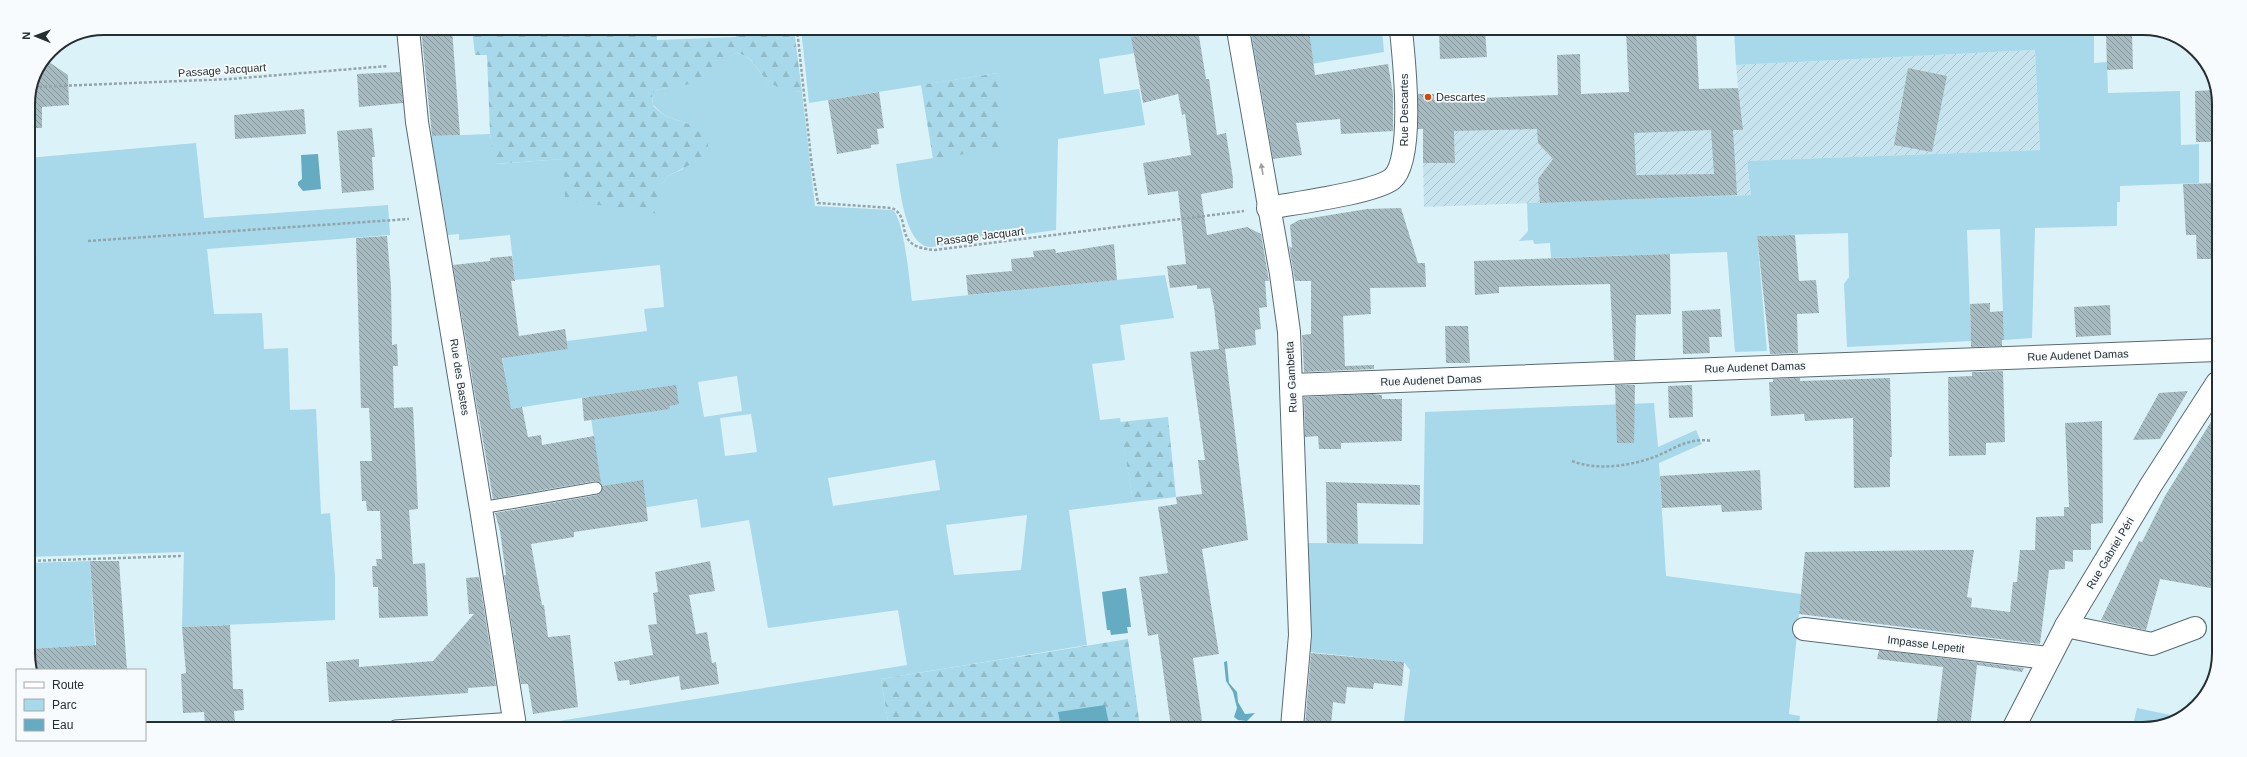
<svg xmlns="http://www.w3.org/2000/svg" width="2247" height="757" viewBox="0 0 2247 757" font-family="Helvetica,sans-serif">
  <defs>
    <pattern id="industrial-furrows" width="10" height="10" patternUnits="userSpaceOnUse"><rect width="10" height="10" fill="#c7e4ee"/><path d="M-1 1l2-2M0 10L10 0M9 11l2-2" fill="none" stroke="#abc4cc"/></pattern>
    <pattern id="forest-firs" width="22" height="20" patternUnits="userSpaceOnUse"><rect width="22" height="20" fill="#a7d9ea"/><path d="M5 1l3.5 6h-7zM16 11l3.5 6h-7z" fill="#90bbc9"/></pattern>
    <pattern id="building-back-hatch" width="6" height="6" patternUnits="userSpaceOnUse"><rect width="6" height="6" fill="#a6bac1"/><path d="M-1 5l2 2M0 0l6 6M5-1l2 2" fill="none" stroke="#87989d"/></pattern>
  </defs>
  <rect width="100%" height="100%" fill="#dcf2f9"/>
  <path fill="url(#industrial-furrows)" d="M2035,50L2040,150L1747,161L1751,195L1424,207L1423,163H1455L1453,99L1738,88L1736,65Z"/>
  <g fill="#a7d9ea" fill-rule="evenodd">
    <path d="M801,29L1138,30L1142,52L1099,59L1104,94L1139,89L1145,125L1058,139L1056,230L931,247C904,247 900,185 896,164L1002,147L998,73L809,103Z"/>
    <path d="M1291,30H1382L1384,52L1257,73L1251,37Z"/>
    <path d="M1734,31L2094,32V63L2107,62L2108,93L2180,91L2181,145L2199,144V183L2120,186V202H2117V226L2035,228L2032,338L2004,340L2000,229L1967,230L1971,341L1847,347L1844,284L1849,277L1848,233L1757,236L1767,351L1735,352L1727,252L1551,258L1550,243L1534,244L1533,240L1519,241L1528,231L1527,203L1751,195L1747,161L2040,150L2035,50L1736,65Z"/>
    <path d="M736,53C752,56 754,65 764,77C772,87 789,90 802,92L815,206L892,210C904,215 910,286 912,301L1165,275L1174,318L1120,325L1125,360L1092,364L1100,420L1120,418L1133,502L1069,510L1087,645L881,679L889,727L724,726V723L707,726H528L907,665L898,610L768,628L749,520L701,528L697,499L605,514L588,397L478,414L472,379L505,373L501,350L568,349L567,341L647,331L644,309L664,307L660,265L515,280L510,235L459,240V234L448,235L431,136L490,134L495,164L563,159L662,184L668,176L683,169L692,125L665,116L653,105L652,94L657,90L681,85L715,70L726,59ZM737,376L742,411L704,417L698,382ZM751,414L757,452L725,456L720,418ZM935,460L940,490L833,506L828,478ZM1027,515L1021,570L954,575L946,525Z"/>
    <path d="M196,143L204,218L388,205L390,235L207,249L214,314L262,313L264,349L288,348L290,410L316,409L321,514L330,513L335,577V620L182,627L184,552L28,557V158Z"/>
    <path d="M1654,403L1658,447L1696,430L1702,444L1659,463L1666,576L1801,594L1789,714L1800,716L1799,728H1403L1410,670L1404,662L1310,652L1312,638L1309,637L1307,543L1423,544L1425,412Z"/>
    <path d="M90,561L95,645L28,649V563Z"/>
    <path d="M2137,708L2175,716L2179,717L2144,729H2132Z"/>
  </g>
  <g fill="url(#forest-firs)">
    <path d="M472,29H656L657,40L736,37V29H794L802,92C792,91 782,90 774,85C756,76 759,57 736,53C723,60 715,74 701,80C687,86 671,87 657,90L652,94L653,106L665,116L692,125L707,134L708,146L701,159L668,176L662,184L659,214L565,200L563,159L494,164L490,134L487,55H475Z"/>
    <path d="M998,73L1003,109L1002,148L933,159L921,85Z"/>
    <path d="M1168,417L1176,497L1133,502L1120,422Z"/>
    <path d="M1128,639L1140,727H889L881,679Z"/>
  </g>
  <g fill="#65acc2">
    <path d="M318,154L321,189L303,191L298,185V182L302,179L301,155Z"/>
    <path d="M1126,588L1131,627H1127L1128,633L1111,635L1110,630H1107L1102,592Z"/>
    <path d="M1227,661L1229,683L1237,692L1238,702L1245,714L1255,713L1247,721L1238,720L1234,717L1237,708L1233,692L1226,681L1224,662Z"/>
    <path d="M1105,705L1109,724L1090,727H1061L1058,712Z"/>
  </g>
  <g fill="url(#building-back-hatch)" fill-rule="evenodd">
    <path d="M421,29H452L460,135L432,136Z"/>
    <path d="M1149,30H1198L1206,79H1209L1217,135L1226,133L1233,179V188L1201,194L1207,235L1247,227L1261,234L1269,281H1265L1267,307L1259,308L1261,329L1255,330L1256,345L1225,349L1248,540L1202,549L1219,654L1193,658L1203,727H1171L1158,634L1148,636L1139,577L1168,573L1158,507L1177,504L1176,497L1202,494L1198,460H1205L1190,352L1219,349L1214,307L1210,288L1197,289V285L1170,288L1167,266L1186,264L1178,191L1148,195L1143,163L1191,155L1185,114L1182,115L1178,94L1143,103L1131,37L1150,35Z"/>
    <path d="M1251,30H1309L1315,75L1388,64L1393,94V131L1341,134L1340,119L1296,123L1302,155L1273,159Z"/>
    <path d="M1439,31H1485L1487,57L1440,59Z"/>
    <path d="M1626,31H1696L1699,89L1738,88L1743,130H1733L1737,195L1540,203L1538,179L1553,159L1538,143L1537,129L1454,131L1455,163H1423V129H1418V94H1434V100L1558,95L1557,55L1580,54L1581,94L1629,92ZM1711,130L1714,174L1636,175L1634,133Z"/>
    <path d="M2106,32H2132L2133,69L2107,70Z"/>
    <path d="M46,60L68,75L69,105L42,107V128H28V99Z"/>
    <path d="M1908,68L1947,76L1932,152L1894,145Z"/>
    <path d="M400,72L403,103L359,107L357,74Z"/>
    <path d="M2216,90L2219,99V142H2196L2195,91Z"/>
    <path d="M879,92L884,128L877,129L879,144L871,145V148L837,154L828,100Z"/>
    <path d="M304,109L306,134L235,139L234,115Z"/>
    <path d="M372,128L375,157H372L374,190L342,193L337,131Z"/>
    <path d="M2218,183V259H2197L2196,235H2186L2183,184Z"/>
    <path d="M1401,208L1418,263H1425L1426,287L1370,288L1371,314L1343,316L1345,366L1374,365V369L1304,372L1302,335L1311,334V281H1295L1289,246L1292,248L1290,225L1299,220L1367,209Z"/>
    <path d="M1795,235L1799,281L1816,280L1819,313L1797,314L1798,353L1770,354L1757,236Z"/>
    <path d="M387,236L391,286L392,345L397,344L398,366H393L394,408L413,407L418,509L409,510L413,564L425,563L428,616L379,618L378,587H373L372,566H377L376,559H382L380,511H367L366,501H362L360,461H372L369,408H361L356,238Z"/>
    <path d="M1114,244L1117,280L968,295L966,275L1012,271L1011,259L1034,257L1033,251L1055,249L1056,253Z"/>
    <path d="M1670,254L1671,314L1636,315L1635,360H1614L1610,284L1499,287V293L1475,295L1474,261Z"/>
    <path d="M512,256L515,281H511L519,336L565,329L568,349L502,358L511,409L522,407L528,437L541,435L542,445L594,436L601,483L595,481L493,499L453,265L490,261V258Z"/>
    <path d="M1990,303V312L2003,311L2004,340H2002V346L1971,347L1970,304Z"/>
    <path d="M2110,305L2111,335L2076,337L2074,307Z"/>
    <path d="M1720,309L1722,337H1709L1710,353L1683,354L1682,311Z"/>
    <path d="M1445,326H1468L1470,363H1446Z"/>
    <path d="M2003,371L2005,442L1986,443V455L1949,456L1948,377L1972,376V372Z"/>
    <path d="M1800,378V381L1890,378L1892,457H1890V487L1854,488L1853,418L1805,421L1804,414L1771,416L1769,382H1773V379Z"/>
    <path d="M676,385L679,404L669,406L670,409L584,421L582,398Z"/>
    <path d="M1615,385H1635L1634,443H1617Z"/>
    <path d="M1692,385L1693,417L1669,418L1668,386Z"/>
    <path d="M2188,391L2160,439L2133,440L2159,393Z"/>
    <path d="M1373,394L1382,395V399H1402V441L1341,443V449H1319L1318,436L1305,437L1304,397Z"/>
    <path d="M2217,412L2216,589L2160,579L2146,630L2101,620L2139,541L2142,542L2165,496Z"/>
    <path d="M2102,421L2103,523L2091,524V550H2073V562L2065,561V569L2049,570L2040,644L1799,614L1805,552L1938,550H1974L1967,597L1972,598L1971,607L2010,612L2013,582H2017L2020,550H2035L2036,517L2064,516V507H2069L2065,423Z"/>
    <path d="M1760,470L1762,510L1722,512L1721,505L1662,508L1660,476Z"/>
    <path d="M643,480L648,521L574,532V537L531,544L542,605H544L548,637L570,635L578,707L533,714L528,684H521L504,575H506L500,531L495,513L597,495L602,491V486Z"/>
    <path d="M1326,482L1420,485V505L1357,503L1358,544L1327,543Z"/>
    <path d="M90,561H119L127,670H33L28,658V649L96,645Z"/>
    <path d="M710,561L715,591L689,595L696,634L707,632L712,663L716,662L719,684L681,690L679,676L630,685L629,680L618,681L614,662L653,655L648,625L657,624L653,593L658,592L655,572Z"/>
    <path d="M479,577L496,686L468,688V693L329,702L326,662L359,659V667L433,661L474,614H469L466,578Z"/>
    <path d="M230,625L233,689H243L244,710L234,711L235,724L205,725L204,712L183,713L181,674L186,673L182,627Z"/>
    <path d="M1879,650L2024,668L2022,672L1977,665L1970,729H1936L1943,667L1877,659Z"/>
    <path d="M1311,653L1404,662L1402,686L1374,683L1373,689L1347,687L1345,704L1333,702L1331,727L1305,726Z"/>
  </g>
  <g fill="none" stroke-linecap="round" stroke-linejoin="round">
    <g stroke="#586b71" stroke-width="13">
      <g id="service">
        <path d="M481,508L596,488"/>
        <path d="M395,726L513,718"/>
      </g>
    </g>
    <g stroke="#586b71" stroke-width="24">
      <g id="minor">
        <path d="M408,29L417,122L482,515L515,726"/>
        <path d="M1238,30L1281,274L1289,332L1300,635L1292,727"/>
        <path d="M1268,208C1295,203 1374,193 1392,179C1415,161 1404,59 1401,30"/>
        <path d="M1292,385L2217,350"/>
        <path d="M2066,626L2152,644L2195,628"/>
        <path d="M1804,629L2048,658"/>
        <path d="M2013,729L2066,626L2151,485L2217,383"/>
      </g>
    </g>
    <g stroke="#94a5aa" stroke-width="2.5" stroke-dasharray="3 2" stroke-linecap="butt">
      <path d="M797,29L812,167L818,203L892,208C914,219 890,247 935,250L1244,211"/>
      <path d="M34,87L230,79L388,66"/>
      <path d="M88,241L409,219"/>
      <path d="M1572,461C1597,471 1631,466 1657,456C1675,448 1691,437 1712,441"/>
      <path d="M28,561L181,556"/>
    </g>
    <use href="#service" stroke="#fff" stroke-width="11"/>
    <use href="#minor" stroke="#fff" stroke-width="22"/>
  </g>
  <defs><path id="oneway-solid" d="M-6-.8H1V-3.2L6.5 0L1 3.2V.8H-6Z"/></defs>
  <use fill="#9da1a2" href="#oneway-solid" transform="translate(1262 169) rotate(-100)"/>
  <circle fill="#cf4a0a" stroke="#f7fbfd" stroke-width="1.5" cx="1428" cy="97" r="4"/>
  <g text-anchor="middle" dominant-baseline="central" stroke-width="3.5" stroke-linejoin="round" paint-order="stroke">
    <g font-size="11" fill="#252e30" stroke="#f7fbfd">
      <text transform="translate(222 70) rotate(-4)">Passage Jacquart</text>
      <text transform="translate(1404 110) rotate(-90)">Rue Descartes</text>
      <text transform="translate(980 236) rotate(-7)">Passage Jacquart</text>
      <text transform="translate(2078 355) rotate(-2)">Rue Audenet Damas</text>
      <text transform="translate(1755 367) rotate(-2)">Rue Audenet Damas</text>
      <text transform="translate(460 377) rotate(81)">Rue des Bastes</text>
      <text transform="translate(1291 377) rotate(-93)">Rue Gambetta</text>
      <text transform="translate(1431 380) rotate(-2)">Rue Audenet Damas</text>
      <text transform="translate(2110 553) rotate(-59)">Rue Gabriel Péri</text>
      <text transform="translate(1926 644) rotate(7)">Impasse Lepetit</text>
    </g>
    <g font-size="11" fill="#252e30" stroke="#f7fbfd" text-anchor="start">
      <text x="1436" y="97">Descartes</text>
    </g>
  </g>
  <path d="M0 0H2247V757H0ZM104 35H2143A69 69 0 0 1 2212 104V653A69 69 0 0 1 2143 722H104A69 69 0 0 1 35 653V104A69 69 0 0 1 104 35Z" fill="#f7fbfd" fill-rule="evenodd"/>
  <path fill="none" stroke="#252e30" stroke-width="2" d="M104 35H2143A69 69 0 0 1 2212 104V653A69 69 0 0 1 2143 722H104A69 69 0 0 1 35 653V104A69 69 0 0 1 104 35Z"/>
  <rect x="16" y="669" width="130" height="72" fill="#f7fbfd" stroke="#a3a9ab"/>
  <rect x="24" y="682" width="20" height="6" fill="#ffffff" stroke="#a3a9ab"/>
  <text x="52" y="689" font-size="12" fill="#252e30">Route</text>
  <rect x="24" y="699" width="20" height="12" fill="#a7d9ea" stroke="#a3a9ab"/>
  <text x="52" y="709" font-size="12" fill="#252e30">Parc</text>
  <rect x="24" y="719" width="20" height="12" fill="#65acc2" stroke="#a3a9ab"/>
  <text x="52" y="729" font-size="12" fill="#252e30">Eau</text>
  <g transform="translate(36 36) rotate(271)" stroke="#f7fbfd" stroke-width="3" paint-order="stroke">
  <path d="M0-3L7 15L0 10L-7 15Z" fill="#252e30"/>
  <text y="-6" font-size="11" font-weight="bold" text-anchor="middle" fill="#252e30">N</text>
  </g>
</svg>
